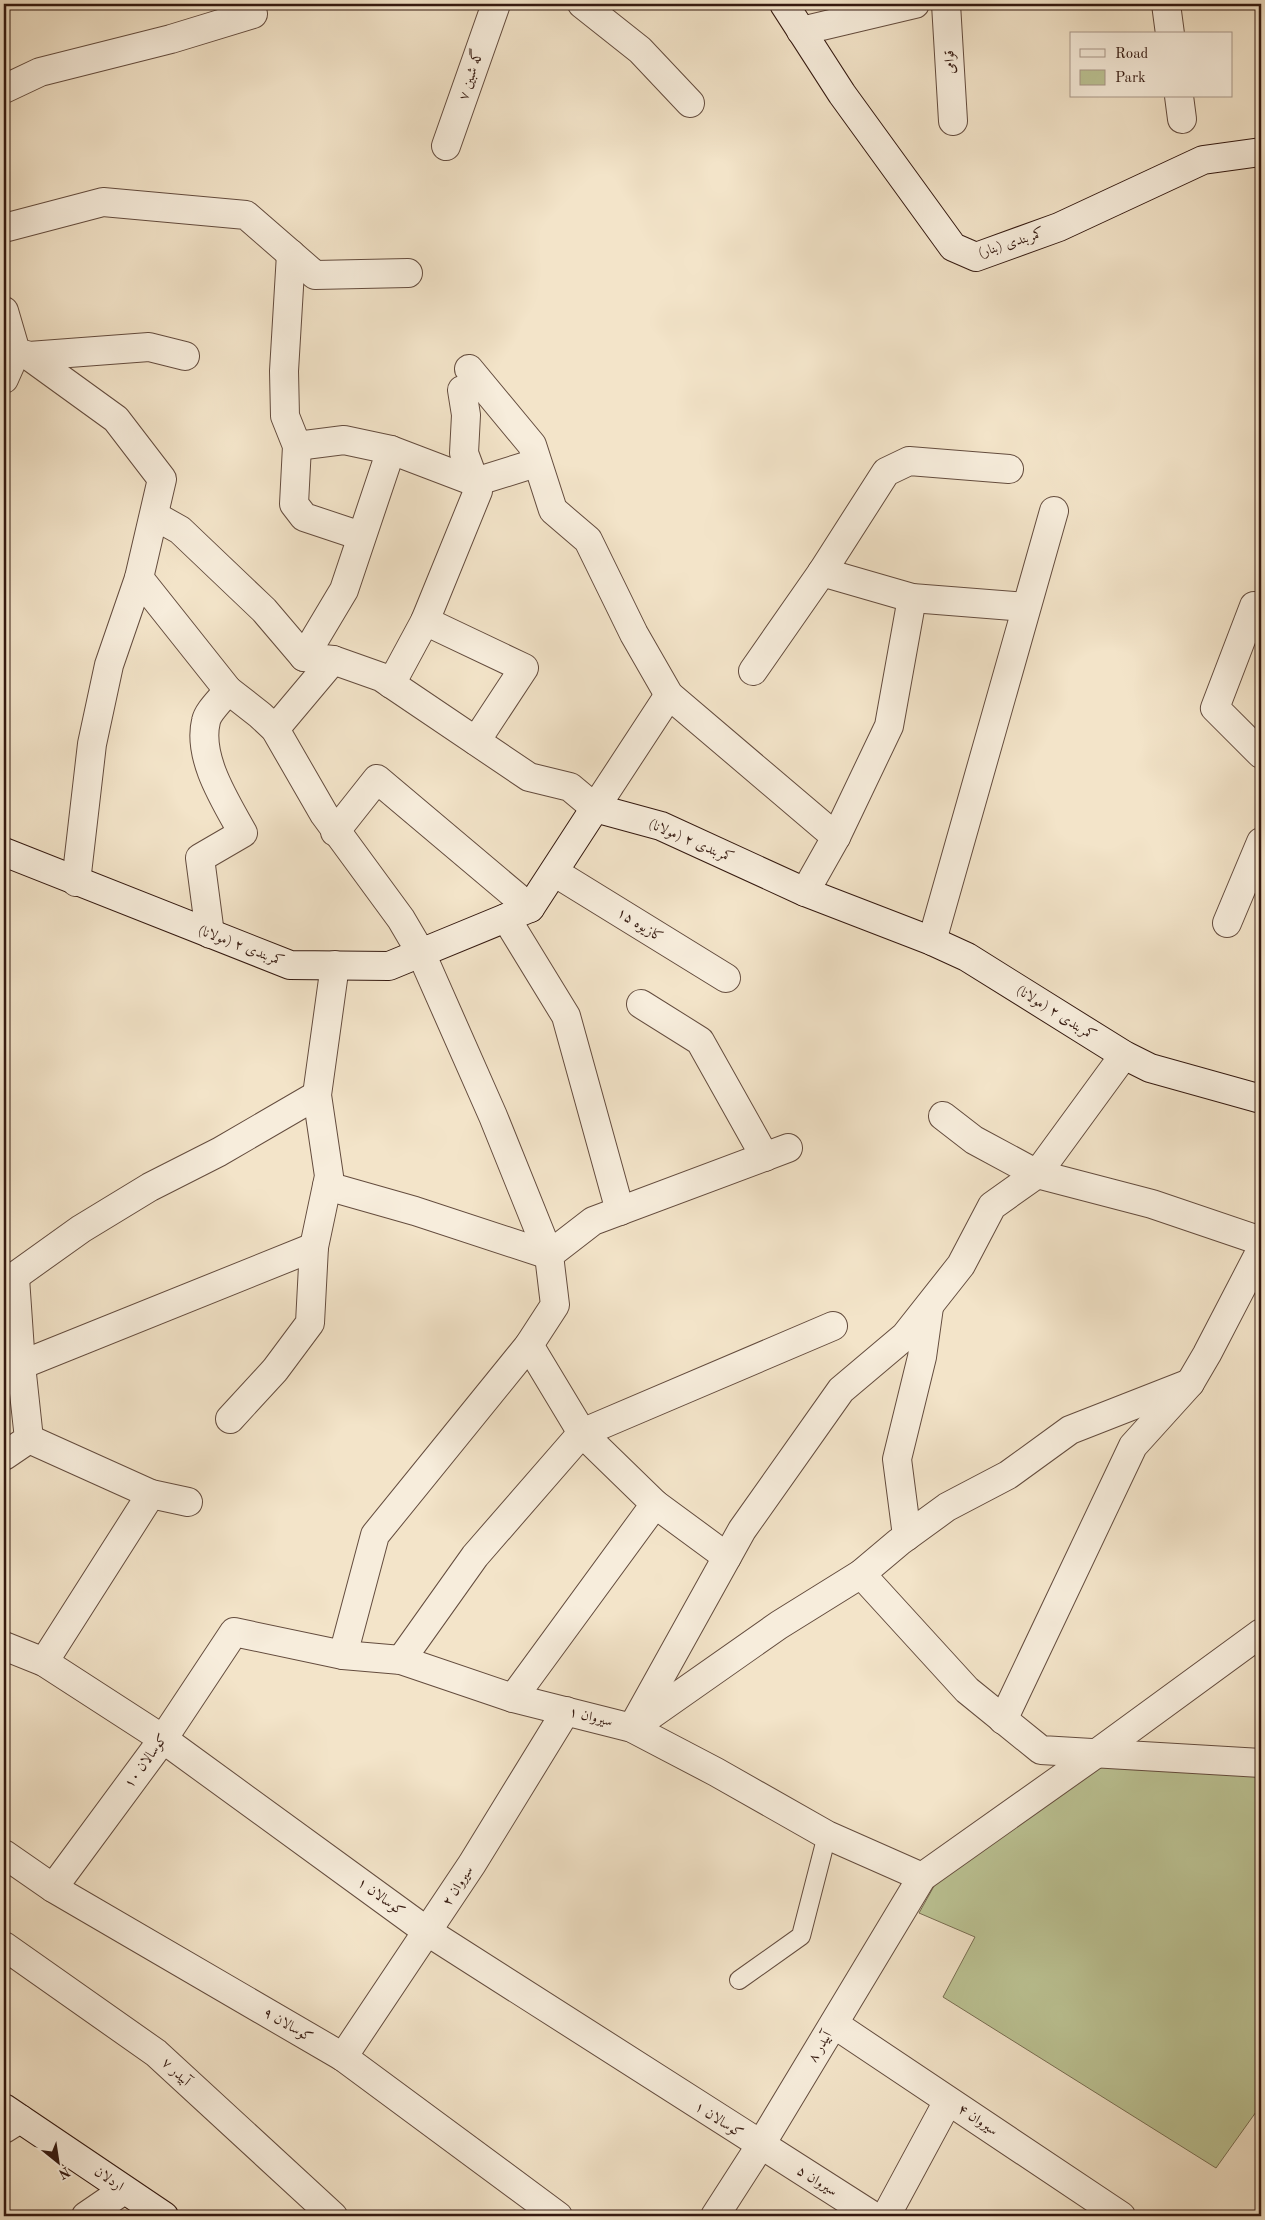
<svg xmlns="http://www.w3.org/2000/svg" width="1265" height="2220" viewBox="0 0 1265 2220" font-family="'Old Standard TT',Amiri,serif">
  <rect width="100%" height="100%" fill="#f3e4c9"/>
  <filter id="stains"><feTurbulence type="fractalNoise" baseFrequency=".004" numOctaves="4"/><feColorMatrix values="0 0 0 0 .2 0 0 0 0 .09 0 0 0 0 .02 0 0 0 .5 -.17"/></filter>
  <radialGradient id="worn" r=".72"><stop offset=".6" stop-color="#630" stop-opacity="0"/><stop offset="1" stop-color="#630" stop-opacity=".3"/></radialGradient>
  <path fill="#bcc495" stroke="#786e52" d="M1113,1756L1261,1767V2105L1216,2168L943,1997L975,1937L919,1913L938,1879Z"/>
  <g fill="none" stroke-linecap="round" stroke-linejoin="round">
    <g stroke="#644c3e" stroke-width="20">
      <path id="lane" d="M739,1980L801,1936L827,1835"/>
    </g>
    <g stroke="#644c3e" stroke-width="30">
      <g id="street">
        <path d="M582,4L640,50L690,103"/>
        <path d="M946,4L953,121"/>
        <path d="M1166,4L1170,34"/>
        <path d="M801,31L915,4"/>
        <path d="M4,89L40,72L171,39L253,14"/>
        <path d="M1179,96L1182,119"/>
        <path d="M446,146L496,4"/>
        <path d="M4,228L103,202L246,215L315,275L408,273"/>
        <path d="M291,254L284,371L285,416L297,446L294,504L304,517L361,536"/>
        <path d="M4,311L16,352L29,356L149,347L185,356"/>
        <path d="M29,356L116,419L162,479L139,578L109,665L92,744L76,882"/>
        <path d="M469,369L532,445L553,510L588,540L634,634L669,695L836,837"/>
        <path d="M4,379L16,352"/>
        <path d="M297,446L344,440L391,450L475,482L536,463"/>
        <path d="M155,516L180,530L264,610L304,657L333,660L381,677L529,777L570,787L595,808L669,695"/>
        <path d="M822,572L912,598L1026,607"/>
        <path d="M139,578L228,690C222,699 208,711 206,721C197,758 226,802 243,833L200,858L210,934"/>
        <path d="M1254,606L1215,708L1261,754"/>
        <path d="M425,621L524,668L476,741"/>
        <path d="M304,657L344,590L391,450"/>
        <path d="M753,671L822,572L886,472L909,461L1009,469"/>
        <path d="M391,684L425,621L478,491L464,453L466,415L462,390"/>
        <path d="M228,690L260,715L275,729L324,814L401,919L421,953L493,1116L549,1255"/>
        <path d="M275,729L333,660"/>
        <path d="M335,832L377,779L530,908"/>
        <path d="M554,872L726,978"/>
        <path d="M805,892L836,837L889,726L912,598"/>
        <path d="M506,918L566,1016L620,1211"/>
        <path d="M1227,923L1261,842"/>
        <path d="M932,941L1054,511"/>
        <path d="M641,1004L700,1041L765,1157"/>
        <path d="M943,1116L974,1140L1037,1174L1152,1204L1261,1241"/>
        <path d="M327,1186L415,1211L549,1255"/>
        <path d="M4,1284L81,1229L150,1187L219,1152L317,1095"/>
        <path d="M21,1365L314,1247"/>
        <path d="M230,1419L275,1370L310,1323L314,1247L329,1176L317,1095L335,965"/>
        <path d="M29,1439L151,1494L188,1502"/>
        <path d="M4,1456L29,1439L21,1365L15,1278"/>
        <path d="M655,1504L727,1557"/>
        <path d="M907,1536L897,1459L922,1357L929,1307"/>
        <path d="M861,1574L967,1690L1041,1750L1261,1763"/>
        <path d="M4,1646L44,1662L163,1739L428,1932L873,2216"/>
        <path d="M343,1655L375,1535L529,1345L555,1305L549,1255L593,1221L788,1148"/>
        <path d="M401,1660L475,1556L582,1433L833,1326"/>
        <path d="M44,1662L151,1494"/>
        <path d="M513,1698L655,1504L582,1433L529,1345"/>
        <path d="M1003,1720L1133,1446L1190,1383L1207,1354L1261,1250"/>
        <path d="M638,1724L779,1625L861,1574L899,1542L947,1507L1008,1475L1070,1430L1190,1383"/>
        <path d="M632,1728L742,1530L841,1390L905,1336L961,1265L992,1206L1037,1174L1124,1055"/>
        <path d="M4,1854L53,1888L343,2057L558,2216"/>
        <path d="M53,1888L163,1739L234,1632L343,1655L401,1660L513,1698L632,1728L716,1772L827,1835L922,1877"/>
        <path d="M4,1946L156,2053L333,2216"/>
        <path d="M834,2024L1121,2216"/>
        <path d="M343,2057L472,1864L566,1711"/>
        <path d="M4,2129L20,2119"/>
        <path d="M86,2216L124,2190"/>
        <path d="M715,2216L760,2146L922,1877L1097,1753L1261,1633"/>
        <path d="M886,2216L948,2101"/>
      </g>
    </g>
    <g stroke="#341910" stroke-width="30">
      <g id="secondary">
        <path d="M784,4L842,94L953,247L976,257L1059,227L1203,160L1261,152"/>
        <path d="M4,852L290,965L389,966L530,908L595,808L661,826L805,892L932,941L967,957L1124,1055L1150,1068L1261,1099"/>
        <path d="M4,2108L164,2216"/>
      </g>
    </g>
    <use href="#lane" stroke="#f7eddc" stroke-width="18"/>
    <use href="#street" stroke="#f7eddc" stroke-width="28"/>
    <use href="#secondary" stroke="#f7eddc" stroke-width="28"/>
  </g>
  <g text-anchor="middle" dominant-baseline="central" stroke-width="4" stroke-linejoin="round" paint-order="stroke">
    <g font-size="14" fill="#341910" stroke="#f7eddc">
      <text transform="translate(950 62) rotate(-93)">قوامی</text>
      <text transform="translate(471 75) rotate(-72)">گه شبین ۷</text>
      <text transform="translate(1011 243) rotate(-18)">کمربندی (بنار)</text>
      <text transform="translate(691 841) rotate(23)">کمربندی ۲ (مولانا)</text>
      <text transform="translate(640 925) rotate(32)">کازیوه ۱۵</text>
      <text transform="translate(241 946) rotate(21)">کمربندی ۲ (مولانا)</text>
      <text transform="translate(1056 1013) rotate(32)">کمربندی ۲ (مولانا)</text>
      <text transform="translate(591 1717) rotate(14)">سیروان ۱</text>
      <text transform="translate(146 1761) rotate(-54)">کوسالان ۱۰</text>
      <text transform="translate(458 1886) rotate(-57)">سیروان ۲</text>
      <text transform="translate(381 1897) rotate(36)">کوسالان ۱</text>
      <text transform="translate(288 2025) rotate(30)">کوسالان ۹</text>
      <text transform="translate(820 2047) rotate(-59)">آبیدر ۸</text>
      <text transform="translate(176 2072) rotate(43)">آبیدر ۷</text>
      <text transform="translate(719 2120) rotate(33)">کوسالان ۱</text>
      <text transform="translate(978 2120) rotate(34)">سیروان ۴</text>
      <text transform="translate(109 2179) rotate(34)">اردلان</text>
      <text transform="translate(817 2181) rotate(32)">سیروان ۵</text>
    </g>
  </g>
  <rect width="1265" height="2220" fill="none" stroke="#f3e4c9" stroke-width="20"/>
  <rect x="5" y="5" width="1255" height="2210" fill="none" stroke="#341910" stroke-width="2.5"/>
  <rect x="10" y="10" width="1245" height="2200" fill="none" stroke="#341910"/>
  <rect x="1070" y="32" width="162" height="65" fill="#f7eddc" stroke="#a9988a"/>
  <rect x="1080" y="49" width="25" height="8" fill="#f7eddc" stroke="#a9988a"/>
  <text x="1115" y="58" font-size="15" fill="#341910">Road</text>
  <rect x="1080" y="70" width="25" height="15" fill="#bcc495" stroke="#a9988a"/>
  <text x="1115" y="82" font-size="15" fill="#341910">Park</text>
  <g transform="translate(58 2162) rotate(150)" stroke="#f7eddc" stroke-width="4" paint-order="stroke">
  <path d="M0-4L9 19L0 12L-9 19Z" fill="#341910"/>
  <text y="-8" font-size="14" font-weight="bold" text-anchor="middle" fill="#341910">N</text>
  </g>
  <rect width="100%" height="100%" filter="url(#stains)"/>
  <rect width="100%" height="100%" fill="url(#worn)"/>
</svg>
